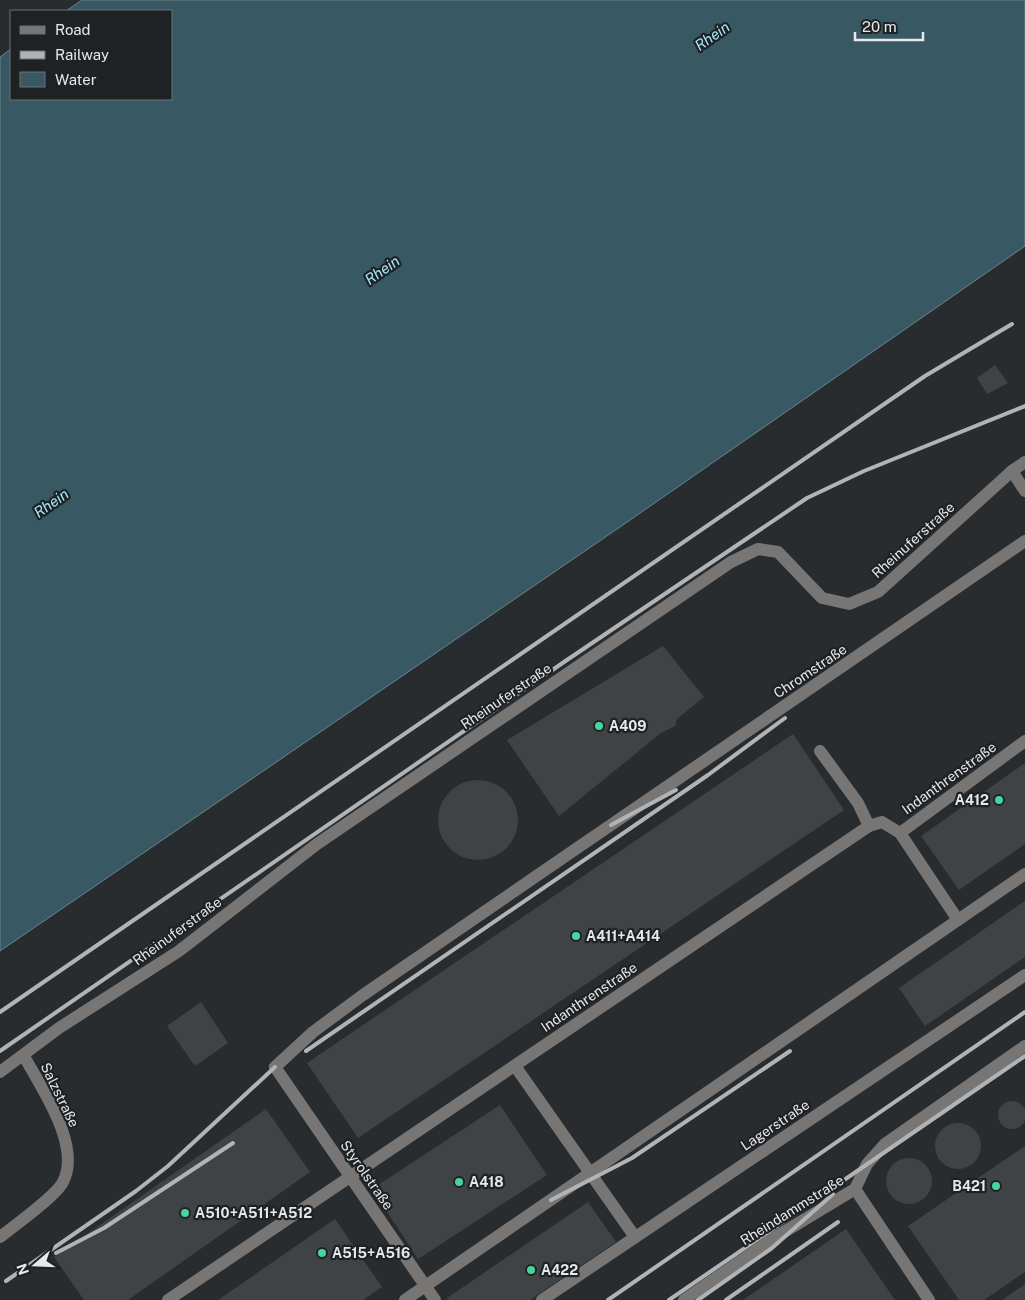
<svg xmlns="http://www.w3.org/2000/svg" width="1025" height="1300" viewBox="0 0 1025 1300" font-family="'Public Sans',sans-serif">
  <rect width="100%" height="100%" fill="#282c2f"/>
  <path fill="#385963" stroke="#6c848c" d="M82,0H1025V246L620,527L0,951V57L11,49V99H171V11H66Z"/>
  <g fill="#3f4346">
    <path d="M995,365L1008,383L987,394L977,378Z"/>
    <path d="M663,646L704,697L677,719L675,726L661,733L559,816L507,740Z"/>
    <path d="M793,734L844,810L358,1138L307,1063Z"/>
    <path d="M1025,763V844L959,890L921,836Z"/>
    <circle cx="478" cy="820" r="40"/>
    <path d="M1025,901V957L925,1026L899,988Z"/>
    <path d="M201,1002L228,1043L195,1066L167,1026Z"/>
    <circle cx="1012" cy="1115" r="14"/>
    <path d="M500,1105L547,1175L418,1259L372,1189Z"/>
    <path d="M266,1109L310,1172L128,1300H84L54,1257Z"/>
    <circle cx="958" cy="1146" r="23"/>
    <path d="M1025,1146V1272L984,1300H959L908,1226Z"/>
    <circle cx="909" cy="1181" r="23"/>
    <path d="M588,1202L616,1242L530,1300H448L447,1298Z"/>
    <path d="M335,1219L382,1287L363,1300H218Z"/>
    <path d="M846,1229L895,1300H743Z"/>
    <path d="M1025,1284V1300H1002Z"/>
  </g>
  <g fill="none" stroke-linecap="round" stroke-linejoin="round">
    <g stroke="#787675" stroke-width="12">
      <path d="M1012,471L1025,491"/>
      <path d="M820,751L858,803L869,826"/>
      <path d="M900,833L1025,741"/>
      <path d="M515,1066L635,1237"/>
      <path d="M0,1072L59,1028L179,951L317,844L731,562L758,549L778,552L822,598L849,604L878,592L1012,471L1025,462"/>
      <path d="M855,1189L929,1300"/>
      <path d="M0,1237C13,1227 57,1195 63,1182C82,1145 41,1088 24,1056"/>
      <path d="M168,1300L869,826L882,822L900,833L958,920"/>
      <path d="M405,1300L1025,874"/>
      <path d="M435,1300L275,1067L313,1032L363,995L1025,541"/>
      <path d="M542,1300L1025,975"/>
      <path d="M684,1300L774,1238L855,1189L867,1164L885,1144L1025,1046"/>
    </g>
    <g stroke="#b1b4b6" stroke-width="4">
      <path d="M611,825L676,790"/>
      <path d="M0,1012L925,376L1012,324"/>
      <path d="M0,1051L564,662L807,498L864,471L1025,406"/>
      <path d="M306,1051L708,775L785,718"/>
      <path d="M551,1200L632,1158L790,1051"/>
      <path d="M56,1253L104,1228L233,1143"/>
      <path d="M6,1281L136,1191L168,1166L275,1067"/>
      <path d="M608,1300L1025,1012"/>
      <path d="M669,1300L1025,1056"/>
      <path d="M698,1300L772,1248L833,1194"/>
      <path d="M726,1300L838,1222"/>
    </g>
  </g>
  <g fill="#48d49d" stroke="#1f2225" stroke-width="2">
    <circle cx="599" cy="726" r="5"/>
    <circle cx="999" cy="800" r="5"/>
    <circle cx="576" cy="936" r="5"/>
    <circle cx="459" cy="1182" r="5"/>
    <circle cx="996" cy="1186" r="5"/>
    <circle cx="185" cy="1213" r="5"/>
    <circle cx="322" cy="1253" r="5"/>
    <circle cx="531" cy="1270" r="5"/>
  </g>
  <g text-anchor="middle" dominant-baseline="central" stroke-width="4.5" stroke-linejoin="round" paint-order="stroke">
    <g font-size="14" fill="#e6e8ea" stroke="#1f2225">
      <text transform="translate(913 540) rotate(-42)">Rheinuferstraße</text>
      <text transform="translate(810 671) rotate(-34)">Chromstraße</text>
      <text transform="translate(506 696) rotate(-34)">Rheinuferstraße</text>
      <text transform="translate(949 778) rotate(-36)">Indanthrenstraße</text>
      <text transform="translate(177 931) rotate(-36)">Rheinuferstraße</text>
      <text transform="translate(589 997) rotate(-34)">Indanthrenstraße</text>
      <text transform="translate(60 1095) rotate(64)">Salzstraße</text>
      <text transform="translate(775 1125) rotate(-34)">Lagerstraße</text>
      <text transform="translate(367 1175) rotate(55)">Styrolstraße</text>
      <text transform="translate(792 1210) rotate(-32)">Rheindammstraße</text>
    </g>
    <g font-size="14" font-weight="bold" fill="#e6e8ea" stroke="#1f2225" text-anchor="start">
      <text x="609" y="726">A409</text>
      <text x="989" y="800" text-anchor="end">A412</text>
      <text x="586" y="936">A411+A414</text>
      <text x="469" y="1182">A418</text>
      <text x="986" y="1186" text-anchor="end">B421</text>
      <text x="195" y="1213">A510+A511+A512</text>
      <text x="332" y="1253">A515+A516</text>
      <text x="541" y="1270">A422</text>
    </g>
    <g font-size="15" font-style="italic" fill="#a5e7fc" stroke="#1f2225">
      <text transform="translate(712 36) rotate(-35)">Rhein</text>
      <text transform="translate(382 270) rotate(-35)">Rhein</text>
      <text transform="translate(51 503) rotate(-35)">Rhein</text>
    </g>
  </g>
  <rect x="10" y="10" width="162" height="90" fill="#1f2225" stroke="#6f7174"/>
  <rect x="20" y="26" width="25" height="8" fill="#787675" stroke="#6f7174"/>
  <text x="55" y="35" font-size="15" fill="#e6e8ea">Road</text>
  <rect x="20" y="51" width="25" height="8" fill="#b1b4b6" stroke="#6f7174"/>
  <text x="55" y="60" font-size="15" fill="#e6e8ea">Railway</text>
  <rect x="20" y="72" width="25" height="15" fill="#385963" stroke="#6f7174"/>
  <text x="55" y="85" font-size="15" fill="#e6e8ea">Water</text>
  <g transform="translate(35 1265) rotate(251)" stroke="#1f2225" stroke-width="4" paint-order="stroke">
  <path d="M0-4L9 19L0 12L-9 19Z" fill="#e6e8ea"/>
  <text y="-8" font-size="14" font-weight="bold" text-anchor="middle" fill="#e6e8ea">N</text>
  </g>
  <path d="M855 32v8h68v-8" fill="none" stroke="#e6e8ea" stroke-width="2.5"/>
  <text x="862" y="32" font-size="15" fill="#e6e8ea" stroke="#1f2225" stroke-width="4" paint-order="stroke">20 m</text>
</svg>
